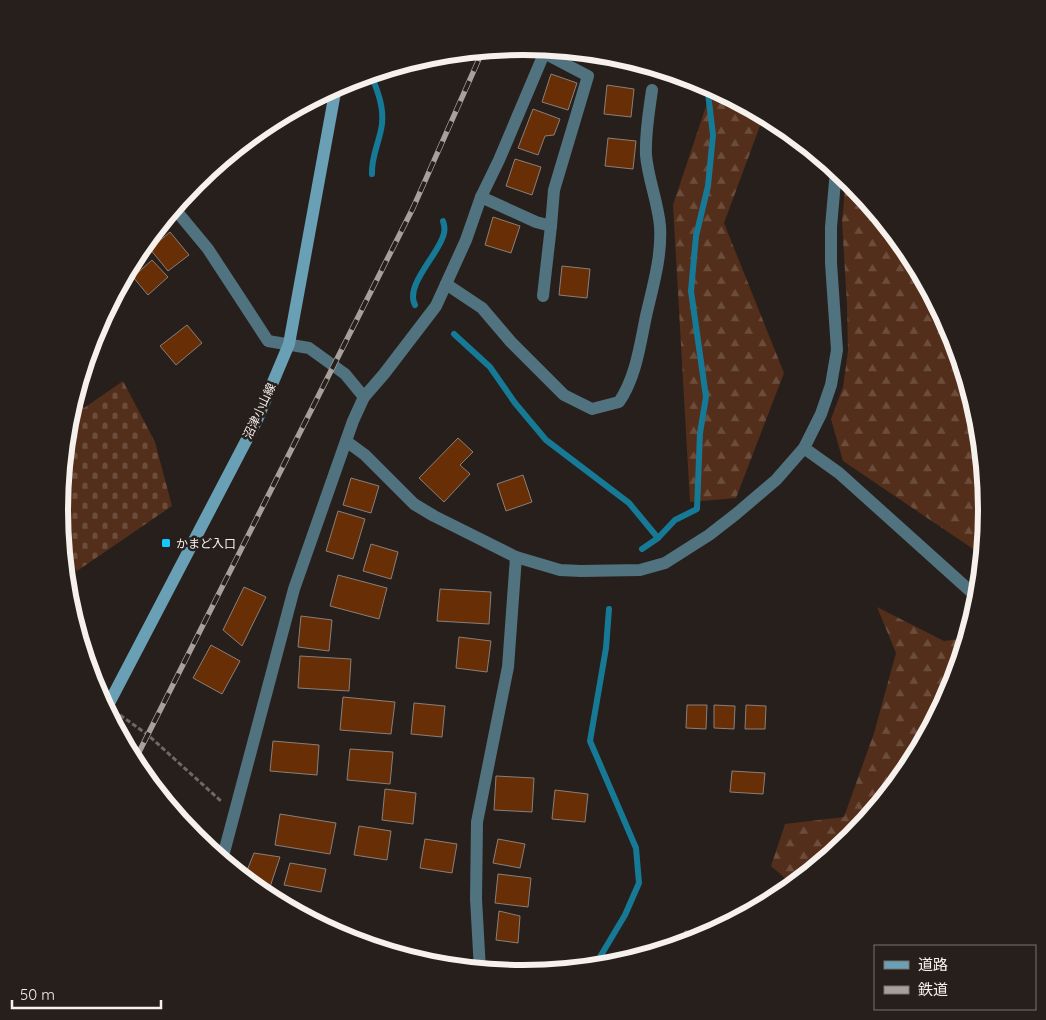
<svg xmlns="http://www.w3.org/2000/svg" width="1046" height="1020" viewBox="0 0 1046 1020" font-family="Quicksand,'Noto Sans JP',sans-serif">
  <defs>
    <pattern id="forest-firs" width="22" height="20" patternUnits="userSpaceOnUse" patternTransform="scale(1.25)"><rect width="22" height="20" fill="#532e1a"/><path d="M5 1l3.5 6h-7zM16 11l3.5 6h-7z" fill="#6c4d3c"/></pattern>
    <pattern id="cemetery-stones" width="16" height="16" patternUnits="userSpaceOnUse" patternTransform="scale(1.25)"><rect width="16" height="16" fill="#532e1a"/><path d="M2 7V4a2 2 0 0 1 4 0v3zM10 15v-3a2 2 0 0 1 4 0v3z" fill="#6c4d3c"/></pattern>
  </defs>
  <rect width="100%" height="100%" fill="#271f1b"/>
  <g fill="url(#forest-firs)">
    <path d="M712,88L764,115L724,223L784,373L736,498L690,502L673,205Z"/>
    <path d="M846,178L909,253L952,333L978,420L987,510L982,555L843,461L831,419L843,387L848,351L847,305L842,222Z"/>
    <path d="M877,607L944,641L967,638L951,688L908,768L851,838L793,885L771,866L785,824L844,817L874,733L896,653Z"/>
  </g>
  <path fill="url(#cemetery-stones)" d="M123,381L155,442L172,506L77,571L64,554L59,510L68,419L75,396L84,408Z"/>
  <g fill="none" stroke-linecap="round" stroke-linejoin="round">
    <g stroke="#167a97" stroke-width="6">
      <path d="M371,74C377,90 384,106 382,124C380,141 371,156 372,174"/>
      <path d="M415,305C404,285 441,252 444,233C445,229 444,224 443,221"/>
      <path d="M454,334L490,367L515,403L546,440L629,503L658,538"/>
      <path d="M642,549L658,538L675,520L697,509L700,433L706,397L691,291L696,236L708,186L713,135L707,85"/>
      <path d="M594,967L625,915L639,883L636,848L590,741L606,648L609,609"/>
    </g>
  </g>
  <g fill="#682f06" stroke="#897f7a">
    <path d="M551,74L577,83L568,110L542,102Z"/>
    <path d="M607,85L634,89L631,117L604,114Z"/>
    <path d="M533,109L560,119L554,135L545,136L538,155L518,148Z"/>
    <path d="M608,138L636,141L633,169L605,166Z"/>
    <path d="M515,159L541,167L532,195L506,186Z"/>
    <path d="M493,217L520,226L511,253L485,245Z"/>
    <path d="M170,232L189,255L168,271L150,249Z"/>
    <path d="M152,260L168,277L148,295L133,277Z"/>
    <path d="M562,266L590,269L587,298L559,295Z"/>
    <path d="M187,325L202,343L176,365L160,346Z"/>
    <path d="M458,438L473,452L460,465L470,474L444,502L419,478Z"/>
    <path d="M523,475L532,502L506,511L497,484Z"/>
    <path d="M351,478L379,486L371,513L343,505Z"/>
    <path d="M338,511L365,519L353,559L326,551Z"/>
    <path d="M371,544L398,552L391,579L363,571Z"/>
    <path d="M338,575L387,588L379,619L330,606Z"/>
    <path d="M244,587L266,597L242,646L223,630Z"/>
    <path d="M440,589L491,592L489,624L437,621Z"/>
    <path d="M301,616L332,620L329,651L298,647Z"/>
    <path d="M459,637L491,641L487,672L456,668Z"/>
    <path d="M211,645L240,661L222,694L193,678Z"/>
    <path d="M300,656L351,659L349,691L298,688Z"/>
    <path d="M343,697L395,702L391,734L340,730Z"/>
    <path d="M414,703L445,706L442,737L411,734Z"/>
    <path d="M687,705H707L706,729L686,728Z"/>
    <path d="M714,705L735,706L734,729L714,728Z"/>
    <path d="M746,705L766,706L765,729H745Z"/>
    <path d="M273,741L319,745L317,775L270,771Z"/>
    <path d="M350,749L393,752L390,784L347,780Z"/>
    <path d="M732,771L765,773L763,794L730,792Z"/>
    <path d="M496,776L534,778L532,812L494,810Z"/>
    <path d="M385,789L416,793L413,824L382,820Z"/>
    <path d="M555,790L588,794L585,822L552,819Z"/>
    <path d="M280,814L336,823L330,854L275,845Z"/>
    <path d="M359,826L391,831L387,860L354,855Z"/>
    <path d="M425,839L457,844L452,873L420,868Z"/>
    <path d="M498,839L525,844L520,868L493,863Z"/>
    <path d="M254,853L280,857L270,887L249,882L244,878Z"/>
    <path d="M290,863L326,869L321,892L284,885Z"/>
    <path d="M498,874L531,878L528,907L495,903Z"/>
    <path d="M499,911L520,916L518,943L496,940Z"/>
    <path d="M685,931L710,933V934L700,939L685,943Z"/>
  </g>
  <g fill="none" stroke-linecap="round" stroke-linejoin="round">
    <path stroke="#706865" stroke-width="3" stroke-dasharray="5 2.5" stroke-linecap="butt" d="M120,715L148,735L222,802"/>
    <g stroke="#51727f" stroke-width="12">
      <path d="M481,197L536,222L551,226L554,190L588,76L544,53"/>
      <path d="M174,208L208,249L268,341L309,348L345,374L364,397L353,421L294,589L222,860"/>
      <path d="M446,284L482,308L511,342L564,395L592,409L619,402C636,377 640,345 646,316C653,286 662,256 660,226C658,202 648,179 646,155C645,133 649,112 652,90"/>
      <path d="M543,296L551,226"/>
      <path d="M364,397L384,374L436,306L466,240L481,197L499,160L546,49"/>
      <path d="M346,441L365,455L414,504L434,516L516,557L560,570L581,571L640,570L665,563L709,535L736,514L776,480L804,448"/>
      <path d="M480,970L476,899L477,822L508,667L516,557"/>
    </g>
    <path stroke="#51727f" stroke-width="12" d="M836,170L831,227V263L837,350L831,385L821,414L804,448L839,473L978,598"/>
    <path stroke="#6aa0b5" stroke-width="12" d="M106,709L257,420L289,344L336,87"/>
    <g stroke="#a7a19d" stroke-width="5.5">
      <path id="rail" d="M134,762L413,208L483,50"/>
    </g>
    <use href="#rail" stroke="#271f1b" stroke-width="4" stroke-dasharray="11" stroke-linecap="butt"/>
  </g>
  <rect fill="#15cafb" stroke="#271f1b" stroke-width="2" x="161" y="538" width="10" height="10" rx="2.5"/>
  <g text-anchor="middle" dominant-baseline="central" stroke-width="5" stroke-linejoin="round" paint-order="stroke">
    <g font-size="12" fill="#f7f1ee" stroke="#271f1b">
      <text transform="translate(259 411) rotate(-65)">沼津小山線</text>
    </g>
    <g font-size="12" fill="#f7f1ee" stroke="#271f1b" text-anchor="start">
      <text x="176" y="543">かまど入口</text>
    </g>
  </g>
  <path d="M0 0H1046V1020H0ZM68 510a455 455 0 1 1 910 0a455 455 0 1 1-910 0Z" fill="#271f1b" fill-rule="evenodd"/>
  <path fill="none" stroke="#f7f1ee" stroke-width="6" d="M68 510a455 455 0 1 1 910 0a455 455 0 1 1-910 0Z"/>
  <rect x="874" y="945" width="162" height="65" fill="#271f1b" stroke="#7a736f"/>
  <rect x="884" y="961" width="25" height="8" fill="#6aa0b5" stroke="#7a736f"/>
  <text x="918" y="970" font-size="15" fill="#f7f1ee">道路</text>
  <rect x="884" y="986" width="25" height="8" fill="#a7a19d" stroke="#7a736f"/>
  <text x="918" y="995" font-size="15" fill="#f7f1ee">鉄道</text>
  <path d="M12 1000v8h149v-8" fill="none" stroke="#f7f1ee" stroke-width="2.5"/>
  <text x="20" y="1000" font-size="15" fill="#f7f1ee" stroke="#271f1b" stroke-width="4" paint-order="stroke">50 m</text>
</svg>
